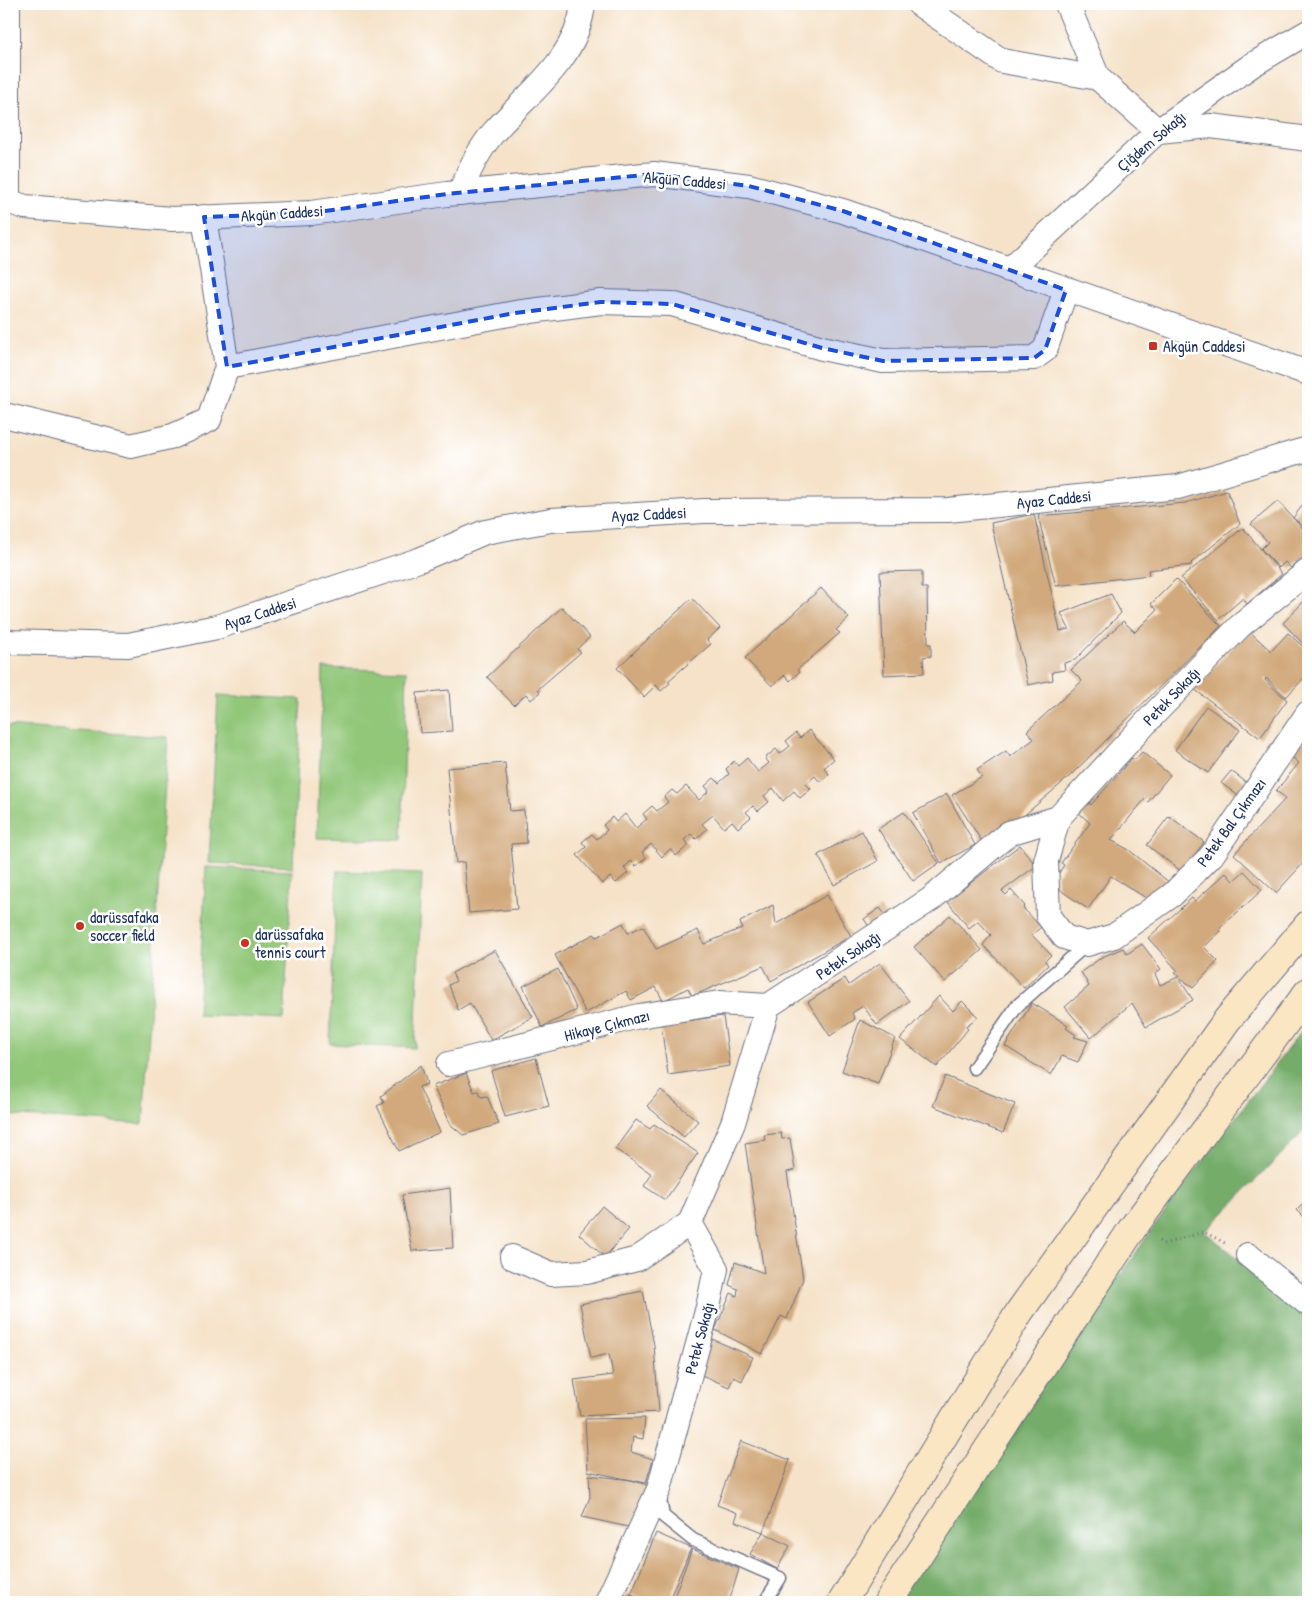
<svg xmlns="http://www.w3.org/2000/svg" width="1312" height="1606" viewBox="0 0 1312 1606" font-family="'Patrick Hand',sans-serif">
  <rect width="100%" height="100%" fill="#fff"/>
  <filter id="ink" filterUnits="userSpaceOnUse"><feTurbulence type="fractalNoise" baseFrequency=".02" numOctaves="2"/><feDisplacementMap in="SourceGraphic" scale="10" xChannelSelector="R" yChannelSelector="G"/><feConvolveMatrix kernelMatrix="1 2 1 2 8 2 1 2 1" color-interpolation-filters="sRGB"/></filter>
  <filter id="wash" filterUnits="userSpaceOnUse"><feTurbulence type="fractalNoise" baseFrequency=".0096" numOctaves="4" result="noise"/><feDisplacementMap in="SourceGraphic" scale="20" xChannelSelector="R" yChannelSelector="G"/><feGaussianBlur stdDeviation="1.12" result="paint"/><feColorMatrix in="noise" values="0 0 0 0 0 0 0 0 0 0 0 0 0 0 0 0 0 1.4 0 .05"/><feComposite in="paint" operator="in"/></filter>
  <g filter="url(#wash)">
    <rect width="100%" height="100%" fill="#f5e2c8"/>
    <g fill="#92c779" stroke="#567b6c">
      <path d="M323,668L407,671L402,840L317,838Z"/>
      <path d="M218,695L301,699L293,867L209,863Z"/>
      <path d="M4,726L168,737L143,1124L4,1115Z"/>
      <path d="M206,867L292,871L284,1019L198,1015Z"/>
      <path d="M337,871L422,874L415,1048L330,1044Z"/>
    </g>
    <path fill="#75ac69" stroke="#486e64" d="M1308,1022V1127L1205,1232L1308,1313V1602H892L905,1578L1171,1203Z"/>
    <g id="blocks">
      <g fill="#d1a97c">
        <path d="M1227,491L1240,524L1191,563L1192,565L1148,570L1149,575L1056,586L1038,516L1185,503Z"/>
        <path d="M1308,498V530L1293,518L1308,534V552L1291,568L1285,562L1279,568L1261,549L1268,542L1251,524L1278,501L1293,518Z"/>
        <path d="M1034,514L1060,631L1069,629L1061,613L1111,594L1121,613L1075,660L1064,663L1065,670L1052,672L1053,680L1028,685L991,523Z"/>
        <path d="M1243,528L1282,574L1247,604L1243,598L1218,620L1181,578Z"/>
        <path d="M922,571V588H927L928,644H931V656L923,657L924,673L884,675L880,572Z"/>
        <path d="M1176,579L1221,626L1069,777L1014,824L983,843L952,795L982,777L977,770L1006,751L1010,757L1034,739L1027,731L1082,681L1071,670L1123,621L1135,632L1157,610L1151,604Z"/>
        <path d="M821,588L849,618L836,630L840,633L797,670L799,672L790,681L785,675L772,686L745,658Z"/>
        <path d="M1308,597V649L1283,623Z"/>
        <path d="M692,598L720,628L707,640L711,644L668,681L670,683L661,691L656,685L644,697L617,668Z"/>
        <path d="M562,607L590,637L577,649L581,652L538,689L540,692L531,700L526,694L514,705L487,677Z"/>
        <path d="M1248,630L1271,651L1288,633L1308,651V674L1286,697L1266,678L1265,680L1287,700L1260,738L1194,689Z"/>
        <path d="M449,690L452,731L420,733L417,693Z"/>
        <path d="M1206,706L1240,730L1208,773L1175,750Z"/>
        <path d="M809,730L834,759L824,768L829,774L820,782L815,776L806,784L811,789L800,798L794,791L783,801L773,788L764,796L769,802L758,811L753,806L746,812L751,817L738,828L732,821L724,828L713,815L702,824L707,829L696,839L691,834L684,840L689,845L676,856L670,849L662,857L651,844L642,852L646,858L636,866L631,861L624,868L628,873L616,883L610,877L602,884L577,855L586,847L582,842L592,834L597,839L607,830L603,825L612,817L616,822L625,814L636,828L647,819L643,814L652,806L657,811L668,802L664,797L672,790L677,794L686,786L699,800L709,791L705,786L714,778L719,783L729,774L726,769L734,761L738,766L747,758L758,772L769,763L765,758L776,749L780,754L790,746L786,741L796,733L800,738Z"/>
        <path d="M1308,733V815L1306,817L1308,819V858L1276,893L1234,854L1286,798L1276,791L1299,763L1292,757Z"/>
        <path d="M1142,752L1170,775L1148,802L1145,799L1111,840L1129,850L1170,883L1151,901L1111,876L1088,909L1063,892L1057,885V876L1064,865L1061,863L1090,823L1078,812L1087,801L1091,805L1132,758L1135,760Z"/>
        <path d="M505,763L510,811L524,810L527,843L511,844L517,909L469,913L464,862L456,863L447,768Z"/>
        <path d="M1231,771L1250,785L1240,797L1221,783Z"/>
        <path d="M947,794L975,845L941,863L913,813Z"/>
        <path d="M904,812L939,863L913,881L878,829Z"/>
        <path d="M1169,816L1204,842L1182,872L1147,845Z"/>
        <path d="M862,831L878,861L834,885L818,855Z"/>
        <path d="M1020,845L1036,866L1002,891L1006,895L1011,890L1025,906L1023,908L1041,927L1032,935L1051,955L1045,961L1048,965L1024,988L983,945L991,935L978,921L969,928L947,901Z"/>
        <path d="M1244,871L1262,890L1220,928L1221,931L1204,947L1218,961L1193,988L1175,973L1178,971L1148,938L1192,898L1195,901L1226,873L1233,881Z"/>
        <path d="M827,895L851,936L771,981L763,966L692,996L688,988L663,1001L656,987L631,1000L626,991L586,1013L555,955L594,934L597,937L623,923L628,933L643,926L656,949L698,930L704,944L742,928L740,922L773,905L776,924Z"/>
        <path d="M880,908L888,918L871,930L864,919Z"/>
        <path d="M950,915L982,950L945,982L914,947Z"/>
        <path d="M1142,944L1161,969L1155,974L1160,985L1178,977L1193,1000L1146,1027L1132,1003L1091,1038L1065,1007L1089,986L1081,972L1102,957L1123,948L1127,954Z"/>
        <path d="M495,950L533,1017L491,1040L470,1003L458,1010L449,985L456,981L452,973Z"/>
        <path d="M880,963L909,1001L877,1025L863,1006L852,1013L855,1019L830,1036L808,1002L845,978L849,985Z"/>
        <path d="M558,969L577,1010L542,1027L523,986Z"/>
        <path d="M939,996L953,1011L962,1001L978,1017L966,1026L968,1029L937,1067L900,1039Z"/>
        <path d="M1032,1003L1068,1025L1066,1028L1076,1035L1074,1037L1088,1041L1078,1062L1062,1056L1051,1075L1005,1046Z"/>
        <path d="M723,1016L730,1066L668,1075L661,1024Z"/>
        <path d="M860,1020L895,1038L878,1084L842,1071Z"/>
        <path d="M536,1058L549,1106L505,1117L491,1071Z"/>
        <path d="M421,1065L427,1084L419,1087L440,1132L399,1151L377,1106L384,1103L381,1096Z"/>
        <path d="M466,1073L474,1092L478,1091L481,1097L487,1096L499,1124L463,1135L451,1125L433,1086Z"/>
        <path d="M945,1076L1015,1104L1003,1133L933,1106Z"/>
        <path d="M661,1090L698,1121L684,1137L647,1106Z"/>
        <path d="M636,1120L650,1129L654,1124L698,1153L665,1200L644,1186L652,1174L615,1149Z"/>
        <path d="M781,1133L782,1139L790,1138L795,1170L787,1172L803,1279L787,1319L781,1316L762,1354L715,1330L731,1293L737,1296L738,1289L729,1285L735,1262L764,1273L745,1143L765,1140L764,1135Z"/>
        <path d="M450,1188L453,1248L412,1251L402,1195Z"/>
        <path d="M1308,1199V1221L1297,1210Z"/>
        <path d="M602,1206L629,1229L605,1257L579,1234Z"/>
        <path d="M643,1291L654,1345L659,1412L580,1416L574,1380L613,1375L609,1354L591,1358L580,1304Z"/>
        <path d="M712,1339L753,1357L742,1381L734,1377L729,1387L697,1373Z"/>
        <path d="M645,1418L643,1439L633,1437L631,1452L653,1459L646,1483L588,1471L585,1419Z"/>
        <path d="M741,1441L790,1460L763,1532L735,1521L738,1513L717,1505Z"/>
        <path d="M589,1475L631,1480L647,1485L633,1528L582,1517L590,1497Z"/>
        <path d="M763,1532L790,1546L777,1569L750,1554Z"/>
        <path d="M656,1533L691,1548L668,1602H650L631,1594Z"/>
        <path d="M692,1549L739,1569L729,1602H672Z"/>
        <path d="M628,1593L631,1595L644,1602H622Z"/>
      </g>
    </g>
  </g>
  <g filter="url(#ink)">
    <use href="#blocks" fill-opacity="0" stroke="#676e83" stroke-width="1"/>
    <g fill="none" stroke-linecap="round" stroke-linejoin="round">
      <g stroke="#676e83" stroke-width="15">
        <g id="lane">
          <path d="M974,1068L1017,1006L1087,944"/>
          <path d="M659,1494L663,1516L693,1540L780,1578L765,1602"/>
        </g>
      </g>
      <g stroke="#676e83" stroke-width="26">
        <g id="street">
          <path d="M8,4V202"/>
          <path d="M919,4L1002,61L1098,78"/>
          <path d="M1067,4L1098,78L1158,131L1211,126L1308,139"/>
          <path d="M460,193C468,172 478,151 493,133C527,94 578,59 583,4"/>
          <path d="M4,200L25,207L172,219L311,213L447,194L654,174L749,186L843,211L1308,373"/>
          <path d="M1009,270L1158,131L1252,65L1308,32"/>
          <path d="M227,367L515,313L601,302L672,304L822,348L883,361L1034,358L1045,350L1066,290"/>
          <path d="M4,415L131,446L173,436L209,420L227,367L204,217"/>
          <path d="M4,642L128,645L217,627L419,560L485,532L551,520L704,511L948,510L1178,487L1308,449"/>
          <path d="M1058,818L1046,861L1048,916L1064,937L1087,944L1114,936L1172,895L1212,855L1308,713"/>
          <path d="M449,1064L639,1016L719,1003L768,1006"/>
          <path d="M1248,1255L1308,1304"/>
          <path d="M512,1257L551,1274L587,1272L637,1259L690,1223"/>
          <path d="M607,1602L659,1489L708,1307L716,1269L690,1223L733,1123L768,1006L931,899L1009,833L1058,818L1156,712L1240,626L1308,571"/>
        </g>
      </g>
      <g stroke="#676e83" stroke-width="30">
        <g id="secondary">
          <path d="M842,1602L1020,1311L1227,1020L1308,925"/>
          <path d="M888,1602L1132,1229L1308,992"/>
        </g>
      </g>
      <path stroke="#676e83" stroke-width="3" stroke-dasharray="1 4" stroke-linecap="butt" d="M1159,1241L1163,1244L1204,1232L1225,1243"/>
      <use href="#lane" stroke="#fff" stroke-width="12"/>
      <use href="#street" stroke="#fff" stroke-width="24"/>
      <use href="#secondary" stroke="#fbe6c4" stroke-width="28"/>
    </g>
  </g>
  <path fill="#1d4ed8" fill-opacity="0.2" stroke="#1d4ed8" stroke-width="4" stroke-dasharray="10 6" stroke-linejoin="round" d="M654,174L749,186L843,211L1066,290L1045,350L1034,358L883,361L822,348L672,304L601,302L515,313L227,367L204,217L311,213L447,194Z"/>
  <g fill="#c8321e" stroke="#fff" stroke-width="2">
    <rect x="1148" y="341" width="10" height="10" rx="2.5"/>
    <circle cx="80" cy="926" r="5"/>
    <circle cx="245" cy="943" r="5"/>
  </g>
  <g text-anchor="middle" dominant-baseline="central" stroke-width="5" stroke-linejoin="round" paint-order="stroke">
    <g font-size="16" fill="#1b2f5e" stroke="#fff">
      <text transform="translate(1151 141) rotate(-40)">Çiğdem Sokağı</text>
      <text transform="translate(685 180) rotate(5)">Akgün Caddesi</text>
      <text transform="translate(282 213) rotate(-4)">Akgün Caddesi</text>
      <text transform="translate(1054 499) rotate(-6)">Ayaz Caddesi</text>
      <text transform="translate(649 514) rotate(-3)">Ayaz Caddesi</text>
      <text transform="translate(260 613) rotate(-18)">Ayaz Caddesi</text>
      <text transform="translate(1171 696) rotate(-46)">Petek Sokağı</text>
      <text transform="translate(1231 822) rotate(-54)">Petek Bal Çıkmazı</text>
      <text transform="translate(848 955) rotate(-34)">Petek Sokağı</text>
      <text transform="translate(607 1025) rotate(-14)">Hikaye Çıkmazı</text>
      <text transform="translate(699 1338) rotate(-75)">Petek Sokağı</text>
    </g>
    <g font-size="16" fill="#1b2f5e" stroke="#fff" text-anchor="start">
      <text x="1163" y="346">Akgün Caddesi</text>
      <text x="90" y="917">darüssafaka<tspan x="90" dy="18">soccer field</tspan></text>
      <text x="255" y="934">darüssafaka<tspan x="255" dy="18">tennis court</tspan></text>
    </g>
  </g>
  <rect width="1312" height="1606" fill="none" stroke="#fff" stroke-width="20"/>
</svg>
